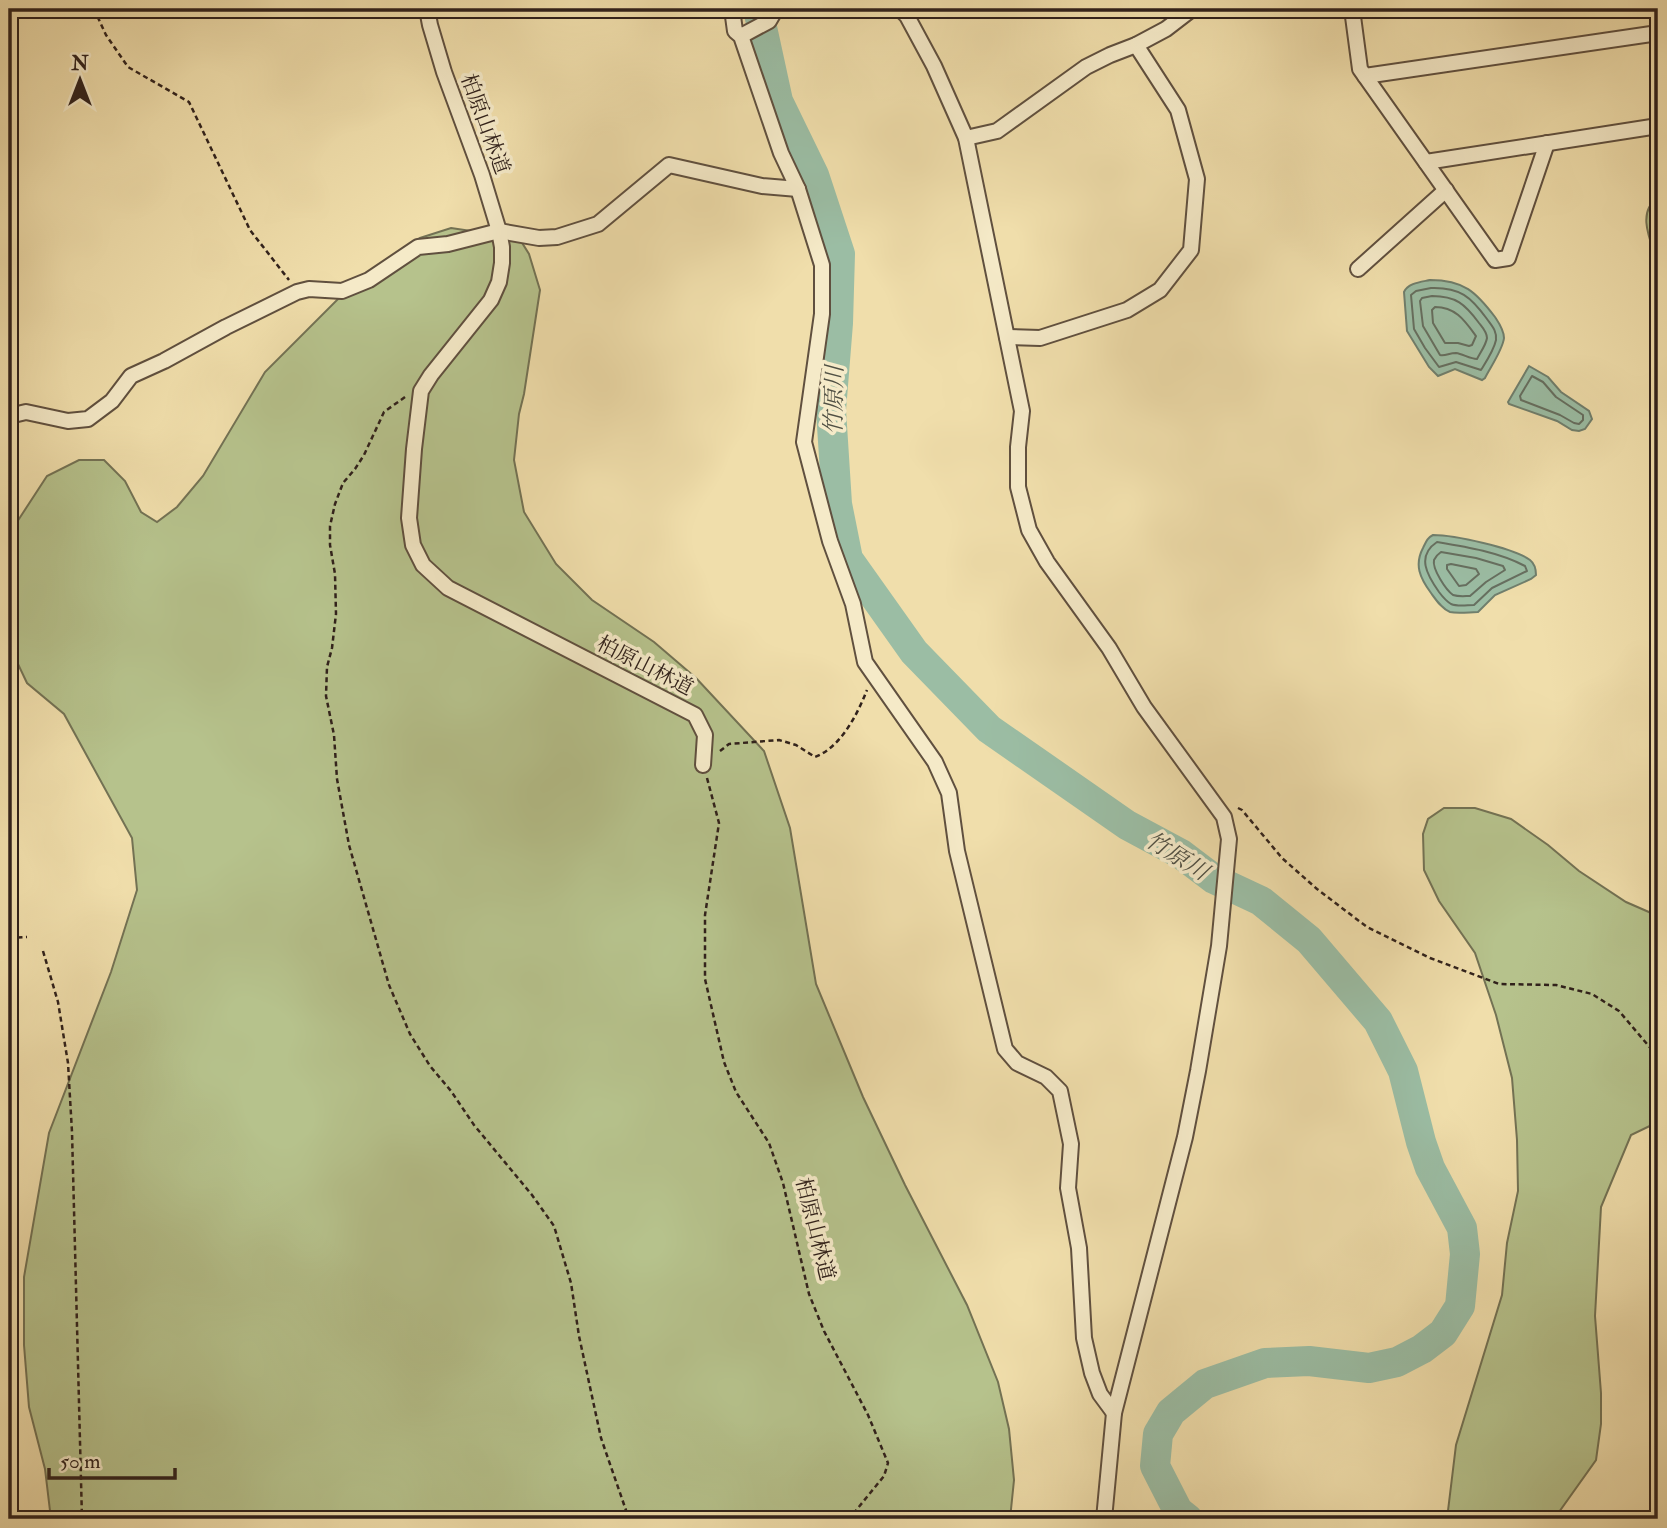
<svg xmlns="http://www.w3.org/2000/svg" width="1667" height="1528" viewBox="0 0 1667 1528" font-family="'IM FELL Double Pica','Noto Serif JP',serif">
  <rect width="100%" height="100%" fill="#f0deab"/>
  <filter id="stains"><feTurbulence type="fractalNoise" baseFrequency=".00286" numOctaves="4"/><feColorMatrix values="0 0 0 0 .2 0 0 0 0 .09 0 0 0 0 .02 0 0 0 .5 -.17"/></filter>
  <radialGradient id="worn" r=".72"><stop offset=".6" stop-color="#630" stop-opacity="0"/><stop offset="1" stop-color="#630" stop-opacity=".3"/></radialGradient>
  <g fill="#b6c28c" stroke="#737254" stroke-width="2">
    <path d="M1658,198V264C1652,244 1635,212 1658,198Z"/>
    <path d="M451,228L519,238L529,254L540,290L524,394L519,414L514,460L524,512L556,564L592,600L654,642L696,678L764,751L790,828L816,984L863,1097L905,1185L967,1305L998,1382L1009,1429L1014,1480L1010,1519H51L45,1469L29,1407L24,1345V1277L49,1133L111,972L137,890L132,838L64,714L27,683L17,662L12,626V584L17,522L47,476L79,460H104L125,481L141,512L157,522L177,507L203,476L265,372L358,279L420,238Z"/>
    <path d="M1444,808H1475L1511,819L1548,845L1579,871L1626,902L1658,916V1122L1631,1135L1601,1207L1595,1316L1601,1393V1424L1596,1460L1554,1519H1447L1456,1445L1502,1295L1507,1243L1518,1191L1517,1140L1512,1078L1496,1015L1475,953L1439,901L1424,870L1423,834L1428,819Z"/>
  </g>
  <g fill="#9bbda4" stroke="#707f6d" stroke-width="2">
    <path d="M1430,280C1464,280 1476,292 1495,317C1499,323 1504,330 1504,338C1503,349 1490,368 1485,378L1482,380L1455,369L1438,376L1429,367L1407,331L1404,292C1408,283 1421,282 1430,280Z"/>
    <path d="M1529,366L1548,377L1561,392L1589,411L1592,419L1585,429L1579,431L1572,430L1557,421L1509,404L1508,402Z"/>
    <path d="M1433,535C1454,535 1514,548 1530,560C1535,564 1536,569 1536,575L1531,579L1495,595L1478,612C1470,612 1458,614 1450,612C1442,609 1436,600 1431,593C1420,578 1414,565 1423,548C1426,542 1427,538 1433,535Z"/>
  </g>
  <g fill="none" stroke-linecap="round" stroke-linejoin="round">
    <g stroke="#666f60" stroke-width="2">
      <path d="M1431,288C1460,287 1471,297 1487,319C1492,326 1497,331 1496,340C1494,350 1486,362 1481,370L1456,362L1439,367L1425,348L1414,329L1411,295L1416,291Z"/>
      <path d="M1432,296C1456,296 1465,304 1479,323C1483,328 1487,332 1487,338C1486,345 1480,353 1477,359C1470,359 1463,354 1456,353C1449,353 1446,356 1440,355L1423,326L1420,301L1422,298Z"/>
      <path d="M1435,307C1456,307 1465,321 1476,336L1472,345L1469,346L1458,343H1445L1433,323L1432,310Z"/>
      <path d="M1532,376L1543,382L1556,397L1583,415V420L1579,424L1574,423L1560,415L1521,400L1520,396Z"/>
      <path d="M1437,542C1467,547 1498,552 1525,566L1527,571L1492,588L1474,605C1467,605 1458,607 1451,604C1446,601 1442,596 1439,592C1427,575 1416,556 1437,542Z"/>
      <path d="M1441,552L1476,558L1503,566L1505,570L1486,582L1470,596C1465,596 1459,597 1453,595C1446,590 1432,569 1434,560C1436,556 1438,554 1441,552Z"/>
      <path d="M1451,564L1476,569L1479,574L1466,585L1459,586L1447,569V565Z"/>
    </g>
    <path stroke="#9bbda4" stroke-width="30" d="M758,9L778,101L814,175L840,254L838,323L831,410L837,504L848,559L914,652L989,729L1127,825L1181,854L1214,879L1261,901L1309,940L1378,1021L1403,1071L1421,1142L1430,1168L1462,1228L1465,1254L1460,1306L1443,1333L1422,1349L1397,1362L1369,1368L1309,1361L1265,1363L1205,1384L1171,1412L1158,1434L1155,1466L1178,1511L1188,1519"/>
    <g stroke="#60503f" stroke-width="18">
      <g id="minor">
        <path d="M427,9L430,25L444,72L482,175L499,231L502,247V263L499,282L491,300L431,375L421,391L414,449L409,518L413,545L423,565L448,588L695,715L705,735L703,765"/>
        <path d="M732,9L735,31L741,36L781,153L798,189L822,265V314L804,442L830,541L853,604L865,662L935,762L949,793L957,851L1005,1049L1017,1063L1046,1077L1060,1091L1071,1144L1068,1188L1079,1248L1084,1338L1092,1373L1100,1394L1114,1413"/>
        <path d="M900,9L907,16L934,66L966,138L1022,411L1018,447V487L1029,530L1047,562L1109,648L1144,707L1224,817L1229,839L1219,946L1198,1071L1185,1137L1114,1413L1104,1519"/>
        <path d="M1352,9L1360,69L1495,260L1508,258L1547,143"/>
        <path d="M741,36L769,21L776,9"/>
        <path d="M1365,76L1658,33"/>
        <path d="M966,138L997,131L1086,67L1110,55L1136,45L1166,29L1192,9"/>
        <path d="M1426,162L1658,126"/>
        <path d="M1358,269L1446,190"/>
        <path d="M1007,337L1040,338L1127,310L1160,290L1191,250L1197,179L1178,110L1136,45"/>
        <path d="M9,416L26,412L68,421L88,419L112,401L131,376L164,361L226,327L297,292L309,289L342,291L369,280L418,247L448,244L499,231L539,238L557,237L598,224L669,165L762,186L798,189"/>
      </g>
    </g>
    <g stroke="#30211b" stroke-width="2.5" stroke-dasharray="5 3.5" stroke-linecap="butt">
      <path d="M94,9L106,35L128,67L189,102L250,230L289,280"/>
      <path d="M405,397L384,412L364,455L355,469L343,483L335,504L330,526V545L335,574L336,614L332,648L327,667L326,696L334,735L337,779L349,845L389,985L410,1034L430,1066L451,1091L474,1125L532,1195L554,1226L571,1283L579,1336L601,1438L629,1519"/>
      <path d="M720,751L729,744L779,740L796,745L815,757C841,747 857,715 867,690"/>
      <path d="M707,778L719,823L705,915V979L724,1062L736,1092L769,1143L783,1183L809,1294L824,1331L868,1415L888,1463L884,1476L849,1519"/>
      <path d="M1238,808L1242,810L1282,858L1317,889L1367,927L1430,958L1499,984L1556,985L1592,994L1619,1011L1658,1057"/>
      <path d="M9,938L27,937"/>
      <path d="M43,951L58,1002L68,1063L72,1132L82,1519"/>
    </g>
    <use href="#minor" stroke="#f5eac8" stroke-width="14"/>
  </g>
  <g text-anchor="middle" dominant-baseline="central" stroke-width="7" stroke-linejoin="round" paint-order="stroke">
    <g font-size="21" fill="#30211b" stroke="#f5eac8">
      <text transform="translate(485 124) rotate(70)">柏原山林道</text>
      <text transform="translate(645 666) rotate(27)">柏原山林道</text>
      <text transform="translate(815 1229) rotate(76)">柏原山林道</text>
    </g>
    <g font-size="23" font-style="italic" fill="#505044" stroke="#f5eac8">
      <text transform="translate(834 400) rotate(-89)">竹原川</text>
      <text transform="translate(1177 856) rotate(32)">竹原川</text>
    </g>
  </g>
  <rect width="1667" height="1528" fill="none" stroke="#f0deab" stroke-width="35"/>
  <rect x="10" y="10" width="1646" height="1507" fill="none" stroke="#30211b" stroke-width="3.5"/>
  <rect x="18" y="18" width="1632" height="1493" fill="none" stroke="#30211b" stroke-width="2"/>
  <g transform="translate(80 80)" stroke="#f5eac8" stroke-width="5" paint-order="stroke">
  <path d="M0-5L12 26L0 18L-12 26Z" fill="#30211b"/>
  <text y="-10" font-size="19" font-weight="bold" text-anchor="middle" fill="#30211b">N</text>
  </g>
  <path d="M49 1468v10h126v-10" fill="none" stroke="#30211b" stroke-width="3.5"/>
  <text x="60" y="1468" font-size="21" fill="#30211b" stroke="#f5eac8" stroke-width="5" paint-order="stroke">50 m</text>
  <rect width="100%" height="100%" filter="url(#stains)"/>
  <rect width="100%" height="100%" fill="url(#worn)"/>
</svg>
